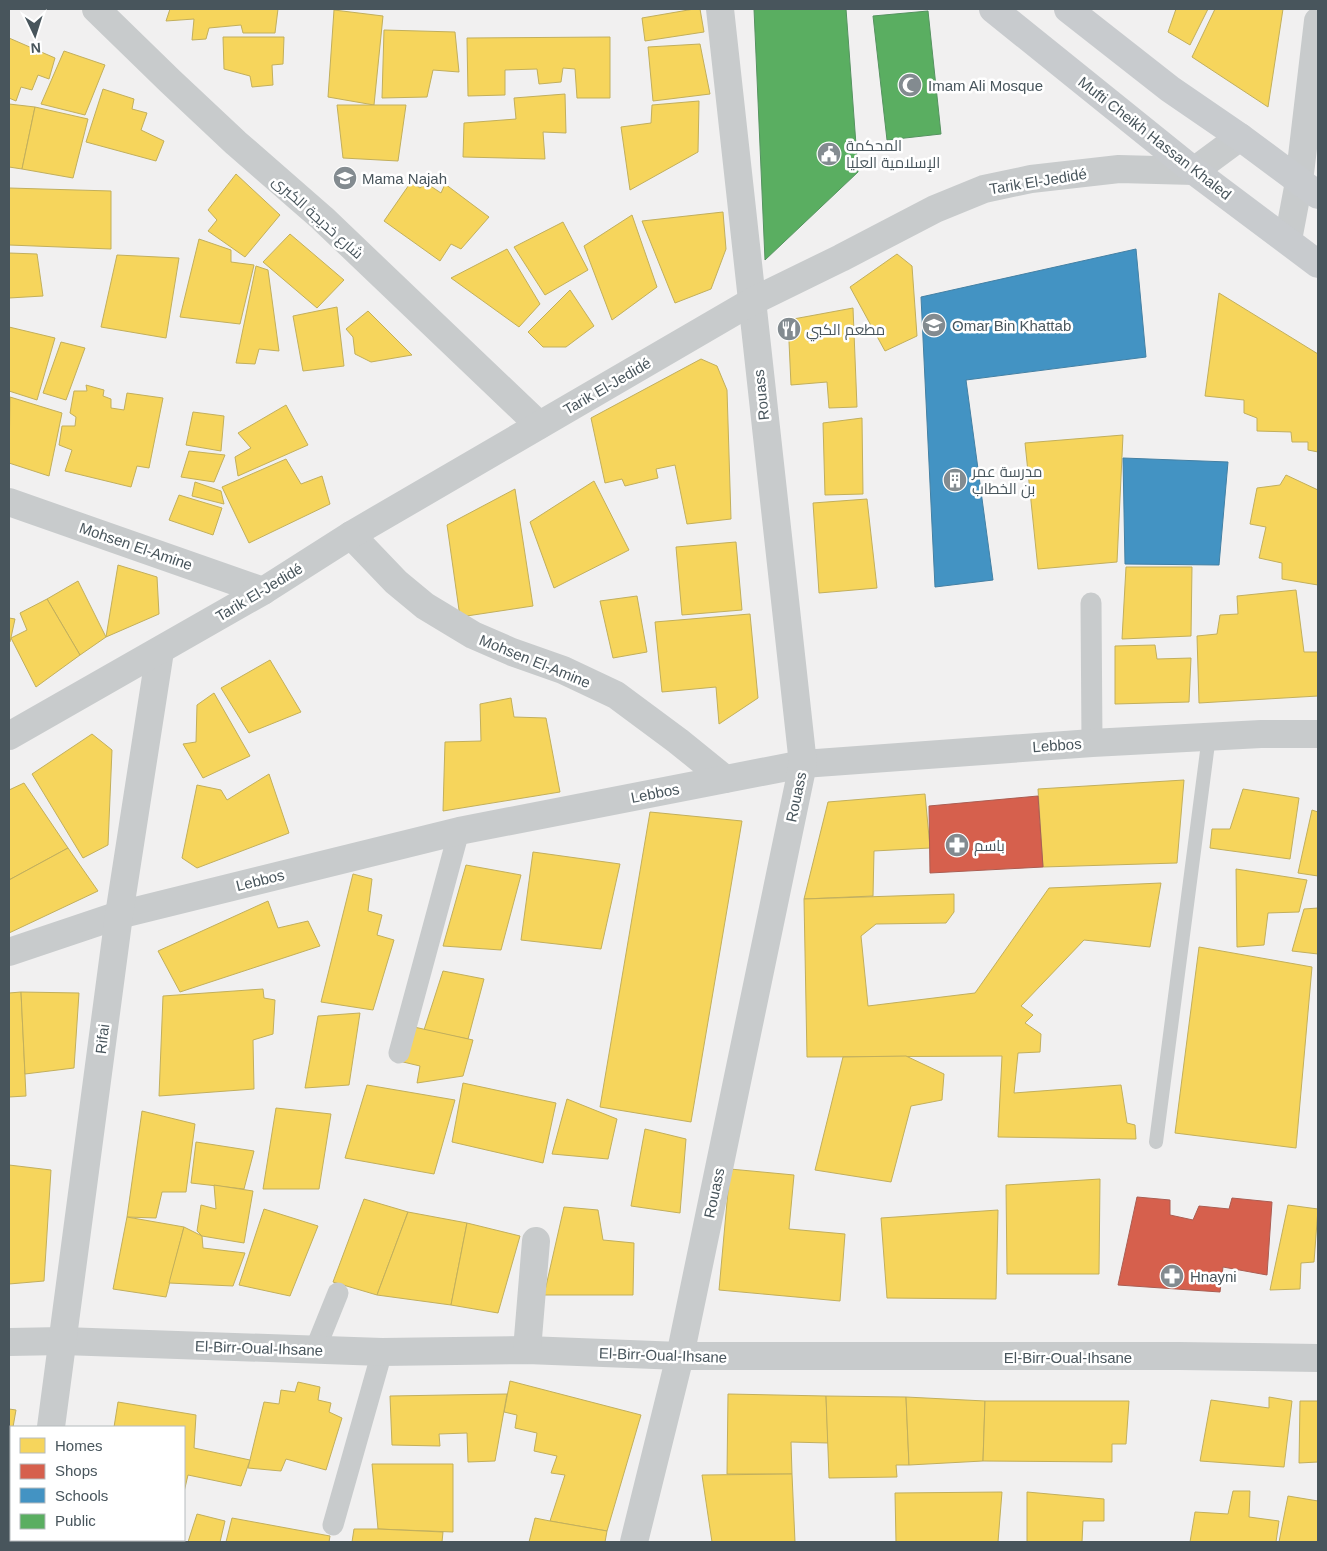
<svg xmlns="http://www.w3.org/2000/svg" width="1327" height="1551" viewBox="0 0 1327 1551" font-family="Arial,Cairo,sans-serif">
  <rect width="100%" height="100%" fill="#f1f0f0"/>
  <g fill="#f6d55c" stroke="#c2af5c">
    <path d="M170,9H278L275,33H243L241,25L209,28L206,39L192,40L194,19L166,21Z"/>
    <path d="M694,9H700L704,32L645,41L642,18Z"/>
    <path d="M1176,9H1208L1190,45L1168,32Z"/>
    <path d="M1215,9H1283L1268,107L1192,57Z"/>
    <path d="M334,10L383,16L374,105L328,97Z"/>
    <path d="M384,30L455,32L459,72L433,70L427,97L382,98Z"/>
    <path d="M223,37H284L283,64L272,65L273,85L252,87L250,76L224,69Z"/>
    <path d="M610,37V98H577L575,69L563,68L561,82L539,84L537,69L505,70V95L468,96L467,38Z"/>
    <path d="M9,38L55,58L49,79L38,75L32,90L21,87L16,101L9,98Z"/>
    <path d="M700,44L710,94L653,101L648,47Z"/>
    <path d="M64,51L105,65L85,115L41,104Z"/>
    <path d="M103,89L134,99L132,109L147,113L141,130L164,141L156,161L86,142Z"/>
    <path d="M565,94L566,133L543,132L545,159L463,157L464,123L516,119L514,98Z"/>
    <path d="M699,101L698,152L630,190L621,127L651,123L652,105Z"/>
    <path d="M9,104L35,107L22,169L9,167Z"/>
    <path d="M337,105H406L398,161L343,158Z"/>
    <path d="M35,107L88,119L73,178L22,169Z"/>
    <path d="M236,174L280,215L245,257L208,231L217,220L208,210Z"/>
    <path d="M411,182L420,188L426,183L441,193L445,184L489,217L461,249L451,244L440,261L384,221Z"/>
    <path d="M9,188L111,191V249L9,245Z"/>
    <path d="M723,212L726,249L711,289L675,303L642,221Z"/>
    <path d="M632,215L657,287L612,320L584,246Z"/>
    <path d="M563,222L588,270L545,295L514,247Z"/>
    <path d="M290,234L344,280L317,308L263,262Z"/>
    <path d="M199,239L231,250V262L254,265L240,324L180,317Z"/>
    <path d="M507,249L540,304L519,327L451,278Z"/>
    <path d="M9,253L37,254L43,296L9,298Z"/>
    <path d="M897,254L912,266L917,336L885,351L850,287Z"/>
    <path d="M117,255L179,258L166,338L101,327Z"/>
    <path d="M256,266L268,270L279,351L259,349L255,364L236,363Z"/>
    <path d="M570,290L594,326L566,347H543L528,332Z"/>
    <path d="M1219,293L1318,354V452L1308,450V442H1292L1291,432L1257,431V418L1244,413V400L1205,396Z"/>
    <path d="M337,307L344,366L303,371L293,316Z"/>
    <path d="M853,308L857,407L829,408L827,382L791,385L788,320Z"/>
    <path d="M368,311L412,355L371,362L355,354L353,337L346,329Z"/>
    <path d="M9,327L55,338L37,400L9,391Z"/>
    <path d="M61,342L85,348L66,400L43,393Z"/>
    <path d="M701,359L717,366L727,390L731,519L687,524L675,465L656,469L658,478L625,486L622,479L605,483L591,418Z"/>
    <path d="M86,385L104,390L103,396L111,399V408L124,410L127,393L163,398L149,468L137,466L131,487L65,471L72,450L59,445L62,426H75L76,417L70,413L74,391H87Z"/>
    <path d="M10,397L62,413L49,476L9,463Z"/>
    <path d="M286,405L308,445L238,476L235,457L251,448L238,433Z"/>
    <path d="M193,412L224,416L221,451L186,445Z"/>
    <path d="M862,418L863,494L825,495L823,423Z"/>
    <path d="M1123,435L1117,562L1038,569L1025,443Z"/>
    <path d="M189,451L225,455L214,482L181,477Z"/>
    <path d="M286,459L301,484L322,476L330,504L249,543L222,487Z"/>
    <path d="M1286,475L1318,490V585L1282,579V563L1259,558L1266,527L1250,524L1257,488L1280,485Z"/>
    <path d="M594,481L629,550L554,588L530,522Z"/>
    <path d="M195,482L221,491L224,504L192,496Z"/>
    <path d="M515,489L533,606L460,617L447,525Z"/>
    <path d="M179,495L222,508L213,535L169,520Z"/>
    <path d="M867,499L877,588L819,593L813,503Z"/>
    <path d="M736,542L742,610L682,615L676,547Z"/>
    <path d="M118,565L157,577L159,614L106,637Z"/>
    <path d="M1126,567H1192L1191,636L1122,639Z"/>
    <path d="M78,581L106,637L80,655L47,599Z"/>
    <path d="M1296,590L1304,652H1318V696L1199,703L1197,636L1217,634L1220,615L1238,614L1237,596Z"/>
    <path d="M637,596L647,652L613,658L600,601Z"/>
    <path d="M47,599L80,655L36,687L11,638L27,630L20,613Z"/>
    <path d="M750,614L758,698L719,724L716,687L662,692L655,622Z"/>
    <path d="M9,618L15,619L10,642H9Z"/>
    <path d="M1155,645L1157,659L1191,658L1189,702L1115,704V646Z"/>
    <path d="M270,660L301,712L249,733L221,688Z"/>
    <path d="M214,693L250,756L203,778L183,744L196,742L197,705Z"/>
    <path d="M511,698L514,717L546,718L560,792L443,811L445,742L481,741L480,704Z"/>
    <path d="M92,734L112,750L108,845L83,858L32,774Z"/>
    <path d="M269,774L289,833L197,868L182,858L197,785L221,790L227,800Z"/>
    <path d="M1184,780L1177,863L1043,867L1038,789Z"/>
    <path d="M24,783L68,848L9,880V790Z"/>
    <path d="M1243,789L1299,798L1290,859L1210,848L1212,829H1230Z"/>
    <path d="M925,794L930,848L874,851L873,896L804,899L828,802Z"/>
    <path d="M1312,810L1318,812V876L1298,873Z"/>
    <path d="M650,812L742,821L691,1122L600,1107Z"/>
    <path d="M68,848L98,891L9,933V880Z"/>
    <path d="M533,852L620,864L601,949L521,940Z"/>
    <path d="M466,865L521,875L501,950L443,946Z"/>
    <path d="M1236,869L1307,880L1299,912L1268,913L1264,945L1237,947Z"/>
    <path d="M353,874L372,879L368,911L382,915L377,935L394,940L373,1010L321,1002Z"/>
    <path d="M1161,883L1150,947L1084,940L1021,1006L1033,1015L1025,1023L1041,1034L1040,1052L1018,1053L1014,1093L1121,1085L1127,1123L1135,1125L1136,1139L998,1137L1002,1056L807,1057L804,899L954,894V912L946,923L876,924L861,936L868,1006L975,993L1049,888Z"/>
    <path d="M268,901L278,928L308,921L320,946L180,992L158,951Z"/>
    <path d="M1318,908V954L1292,951L1304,909Z"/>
    <path d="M1199,947L1312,967L1296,1148L1175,1133Z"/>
    <path d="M443,971L484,979L468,1039L424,1030Z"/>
    <path d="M263,989L264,998L275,1000L273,1034L253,1040L254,1089L159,1096L163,996Z"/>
    <path d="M21,992L26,1096L9,1097V993Z"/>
    <path d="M21,992L79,993L74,1068L25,1074Z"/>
    <path d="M360,1013L349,1085L305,1088L318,1016Z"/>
    <path d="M414,1027L473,1040L463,1076L417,1083L420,1066L399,1061Z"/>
    <path d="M906,1056L944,1074L942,1100L911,1106L891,1182L815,1170L843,1057Z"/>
    <path d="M463,1083L556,1103L543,1163L452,1142Z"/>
    <path d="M367,1085L455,1100L434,1174L345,1158Z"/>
    <path d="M567,1099L617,1119L608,1159L552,1154Z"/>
    <path d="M276,1108L331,1114L319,1189H263Z"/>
    <path d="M142,1111L195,1124L186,1192H162L156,1218L127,1217Z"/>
    <path d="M645,1129L686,1139L680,1213L631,1206Z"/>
    <path d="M196,1142L254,1151L244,1189L191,1183Z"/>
    <path d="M9,1165L51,1170L44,1281L9,1284Z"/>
    <path d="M730,1169L794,1175L789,1229L845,1234L840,1301L719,1290Z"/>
    <path d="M1100,1179L1099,1274H1007L1006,1185Z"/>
    <path d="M214,1185L253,1191L244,1243L202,1236L197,1231L201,1205L216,1209Z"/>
    <path d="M364,1199L408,1212L377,1295L333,1282Z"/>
    <path d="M1288,1205L1318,1209L1314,1262L1301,1263L1300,1289L1270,1290Z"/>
    <path d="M564,1207L598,1210L603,1240L634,1243L633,1295H544Z"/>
    <path d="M264,1209L318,1226L290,1296L239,1285Z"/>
    <path d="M998,1210L996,1299L887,1298L881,1218Z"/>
    <path d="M408,1212L467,1223L451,1305L377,1295Z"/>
    <path d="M127,1217L184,1227L166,1297L113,1289Z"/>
    <path d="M467,1223L520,1236L498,1313L451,1305Z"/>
    <path d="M184,1227L202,1236L203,1248L245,1253L233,1286L169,1283Z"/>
    <path d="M510,1381L641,1415L607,1531L550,1521L565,1475L551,1473L557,1456L534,1451L537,1433L515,1428L517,1415L504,1412Z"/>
    <path d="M298,1382L320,1387L318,1400L331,1403L329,1412L342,1418L326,1470L286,1459L281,1471L248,1468L264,1402L279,1404L281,1390L295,1392Z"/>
    <path d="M507,1394L495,1461L468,1462L467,1433L439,1434L440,1446L392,1445L390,1396Z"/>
    <path d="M728,1394L826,1396L828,1443L791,1442L792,1474H727Z"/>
    <path d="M826,1396L906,1397L909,1465H896L897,1477L829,1478Z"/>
    <path d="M906,1397L985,1401L983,1461L909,1465Z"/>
    <path d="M1269,1397L1292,1401L1284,1467L1200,1461L1211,1400L1269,1408Z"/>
    <path d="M985,1401H1129L1126,1444H1112V1462L983,1461Z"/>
    <path d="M1300,1401H1318V1462L1299,1463Z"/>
    <path d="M118,1402L196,1415L194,1448L250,1460L241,1486L188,1475L184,1492V1427H114Z"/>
    <path d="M9,1409L16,1410L13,1427H11L9,1447Z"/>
    <path d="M372,1464H453V1532L378,1529Z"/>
    <path d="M792,1474L795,1542H712L702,1475Z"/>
    <path d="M1233,1491H1250L1249,1517L1279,1521L1276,1542H1190L1195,1512L1228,1514Z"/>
    <path d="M1002,1492L998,1542H896L895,1493Z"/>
    <path d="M1027,1492L1104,1499V1521H1083L1082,1542H1027Z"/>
    <path d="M1288,1496L1318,1501V1542H1279Z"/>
    <path d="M197,1514L225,1521L220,1542H188Z"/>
    <path d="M232,1518L330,1536L329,1542H226Z"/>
    <path d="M535,1518L550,1521L607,1531L605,1542H529Z"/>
    <path d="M354,1529H378L443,1532L442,1542H352Z"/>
  </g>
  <g fill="#d6604d" stroke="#ab5d52">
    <path d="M1038,796L1043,867L930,873L929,806Z"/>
    <path d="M1137,1197L1170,1200V1215L1193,1220L1199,1206L1229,1209L1232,1198L1272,1202L1267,1275L1223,1267L1220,1292L1118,1285Z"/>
  </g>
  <g fill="#4393c3" stroke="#4480a4">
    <path d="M1136,249L1146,357L966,380L993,580L935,587L921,297Z"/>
    <path d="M1123,458L1228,462L1219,565L1125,564Z"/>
  </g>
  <g fill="#5aae61" stroke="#559360">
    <path d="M754,9H846L858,172L765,260Z"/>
    <path d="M928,11L941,134L887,140L873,16Z"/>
  </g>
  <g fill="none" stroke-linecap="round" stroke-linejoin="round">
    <path stroke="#c8cbcc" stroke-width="14" d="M1156,1142L1209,736"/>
    <g stroke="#c8cbcc" stroke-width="21">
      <path d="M1091,603L1092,743"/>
      <path d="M399,1053L459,831"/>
      <path d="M315,1350L338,1293"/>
      <path d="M333,1525L382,1352"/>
    </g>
    <g stroke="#c8cbcc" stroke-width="28">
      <path d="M96,9L170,81L236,143L322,218L539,425"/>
      <path d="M1288,240L1299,182L1318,21"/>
      <path d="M9,502L263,591"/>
      <path d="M351,535L396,582L425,606L473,635L512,652L563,670L616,695L678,741L725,779"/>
      <path d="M9,952L119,915L459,831L803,764L1092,743L1261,734H1318"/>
      <path d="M9,1342L63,1341L382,1352L527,1350L680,1356H1180L1318,1358"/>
      <path d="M527,1350L536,1241"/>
      <path d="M51,1427L119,915L160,651"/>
      <path d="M35,1542V1540"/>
      <path d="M634,1542L680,1356L803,764L720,9"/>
    </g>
    <path stroke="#c8cbcc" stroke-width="28" d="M9,736L263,591L351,535L751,302L841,258L935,209L984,189L1031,179L1119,169L1194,171L1240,137"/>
    <g stroke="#c8cbce" stroke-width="28">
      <path d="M993,9L1194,171L1318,264"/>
      <path d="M1068,9L1170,89L1240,137L1318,195"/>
    </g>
  </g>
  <defs>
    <g id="mosque-disc" transform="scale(1.25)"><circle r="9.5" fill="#838b90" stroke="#fff"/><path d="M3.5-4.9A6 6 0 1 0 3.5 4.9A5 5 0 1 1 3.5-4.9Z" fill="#fff"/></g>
    <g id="civic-disc" transform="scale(1.25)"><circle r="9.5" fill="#838b90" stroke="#fff"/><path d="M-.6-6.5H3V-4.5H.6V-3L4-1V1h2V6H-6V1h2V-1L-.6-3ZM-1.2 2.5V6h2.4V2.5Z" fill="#fff"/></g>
    <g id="school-disc" transform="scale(1.25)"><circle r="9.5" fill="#838b90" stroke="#fff"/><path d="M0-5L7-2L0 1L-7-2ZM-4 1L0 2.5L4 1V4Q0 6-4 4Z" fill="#fff"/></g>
    <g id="restaurant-disc" transform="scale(1.25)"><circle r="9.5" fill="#838b90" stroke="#fff"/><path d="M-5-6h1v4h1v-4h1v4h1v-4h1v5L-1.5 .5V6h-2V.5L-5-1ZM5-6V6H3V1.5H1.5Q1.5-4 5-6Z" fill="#fff"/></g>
    <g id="building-disc" transform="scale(1.25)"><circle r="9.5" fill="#838b90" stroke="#fff"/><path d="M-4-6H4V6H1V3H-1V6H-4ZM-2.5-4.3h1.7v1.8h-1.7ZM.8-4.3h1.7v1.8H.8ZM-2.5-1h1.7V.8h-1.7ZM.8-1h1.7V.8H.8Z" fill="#fff"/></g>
    <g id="pharmacy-disc" transform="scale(1.25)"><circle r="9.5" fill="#838b90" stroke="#fff"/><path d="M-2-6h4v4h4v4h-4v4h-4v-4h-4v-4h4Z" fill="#fff"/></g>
  </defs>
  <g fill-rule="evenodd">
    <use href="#mosque-disc" x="910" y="85"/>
    <use href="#civic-disc" x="829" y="154"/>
    <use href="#school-disc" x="345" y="178"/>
    <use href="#school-disc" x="934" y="325"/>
    <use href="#restaurant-disc" x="789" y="329"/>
    <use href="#building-disc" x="955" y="480"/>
    <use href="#pharmacy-disc" x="957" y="845"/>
    <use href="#pharmacy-disc" x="1172" y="1276"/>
  </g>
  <g text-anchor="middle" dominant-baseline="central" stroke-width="5" stroke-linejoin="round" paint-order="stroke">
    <g font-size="15" fill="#48555c" stroke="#fff" text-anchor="start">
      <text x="928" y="85">Imam Ali Mosque</text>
      <text x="846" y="145">المحكمة<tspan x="846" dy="17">الإسلامية العليا</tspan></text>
      <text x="362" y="178">Mama Najah</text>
      <text x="952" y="325">Omar Bin Khattab</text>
      <text x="806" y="329">مطعم الكبي</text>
      <text x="972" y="471">مدرسة عمر<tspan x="972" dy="17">بن الخطاب</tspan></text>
      <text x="974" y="845">باسم</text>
      <text x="1190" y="1276">Hnayni</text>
    </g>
    <g font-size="15" fill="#48555c" stroke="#fff">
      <text transform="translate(1155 138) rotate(38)">Mufti Cheikh Hassan Khaled</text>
      <text transform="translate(1038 181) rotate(-9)">Tarik El-Jedidé</text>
      <text transform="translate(318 217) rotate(42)">شارع خديجة الكبرى</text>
      <text transform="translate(607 386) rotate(-30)">Tarik El-Jedidé</text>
      <text transform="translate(761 395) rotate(-96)">Rouass</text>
      <text transform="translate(136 546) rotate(19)">Mohsen El-Amine</text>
      <text transform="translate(259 592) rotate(-31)">Tarik El-Jedidé</text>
      <text transform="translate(535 661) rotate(22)">Mohsen El-Amine</text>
      <text transform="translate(1057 745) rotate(-4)">Lebbos</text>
      <text transform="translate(655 793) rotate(-11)">Lebbos</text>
      <text transform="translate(796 797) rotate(-78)">Rouass</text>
      <text transform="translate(260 880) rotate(-14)">Lebbos</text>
      <text transform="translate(102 1039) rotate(-83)">Rifai</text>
      <text transform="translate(714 1193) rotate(-78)">Rouass</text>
      <text transform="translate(259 1348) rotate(2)">El-Birr-Oual-Ihsane</text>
      <text transform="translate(663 1355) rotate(2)">El-Birr-Oual-Ihsane</text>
      <text x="1068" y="1357">El-Birr-Oual-Ihsane</text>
    </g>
  </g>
  <rect width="1327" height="1551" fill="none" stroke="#48555c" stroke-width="20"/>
  <rect x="10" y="1426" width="175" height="115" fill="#ffffff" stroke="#b6bbbe"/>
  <rect x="20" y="1438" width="25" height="15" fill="#f6d55c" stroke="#b6bbbe"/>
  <text x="55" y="1451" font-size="15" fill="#48555c">Homes</text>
  <rect x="20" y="1464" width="25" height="15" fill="#d6604d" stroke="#b6bbbe"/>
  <text x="55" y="1476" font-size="15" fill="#48555c">Shops</text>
  <rect x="20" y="1488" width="25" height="15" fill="#4393c3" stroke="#b6bbbe"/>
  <text x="55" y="1501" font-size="15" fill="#48555c">Schools</text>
  <rect x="20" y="1514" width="25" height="15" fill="#5aae61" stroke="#b6bbbe"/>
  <text x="55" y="1526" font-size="15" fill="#48555c">Public</text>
  <g transform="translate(35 35) rotate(176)" stroke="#ffffff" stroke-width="4" paint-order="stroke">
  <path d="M0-4L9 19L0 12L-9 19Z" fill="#48555c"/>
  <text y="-8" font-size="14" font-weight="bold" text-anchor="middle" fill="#48555c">N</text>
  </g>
</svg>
